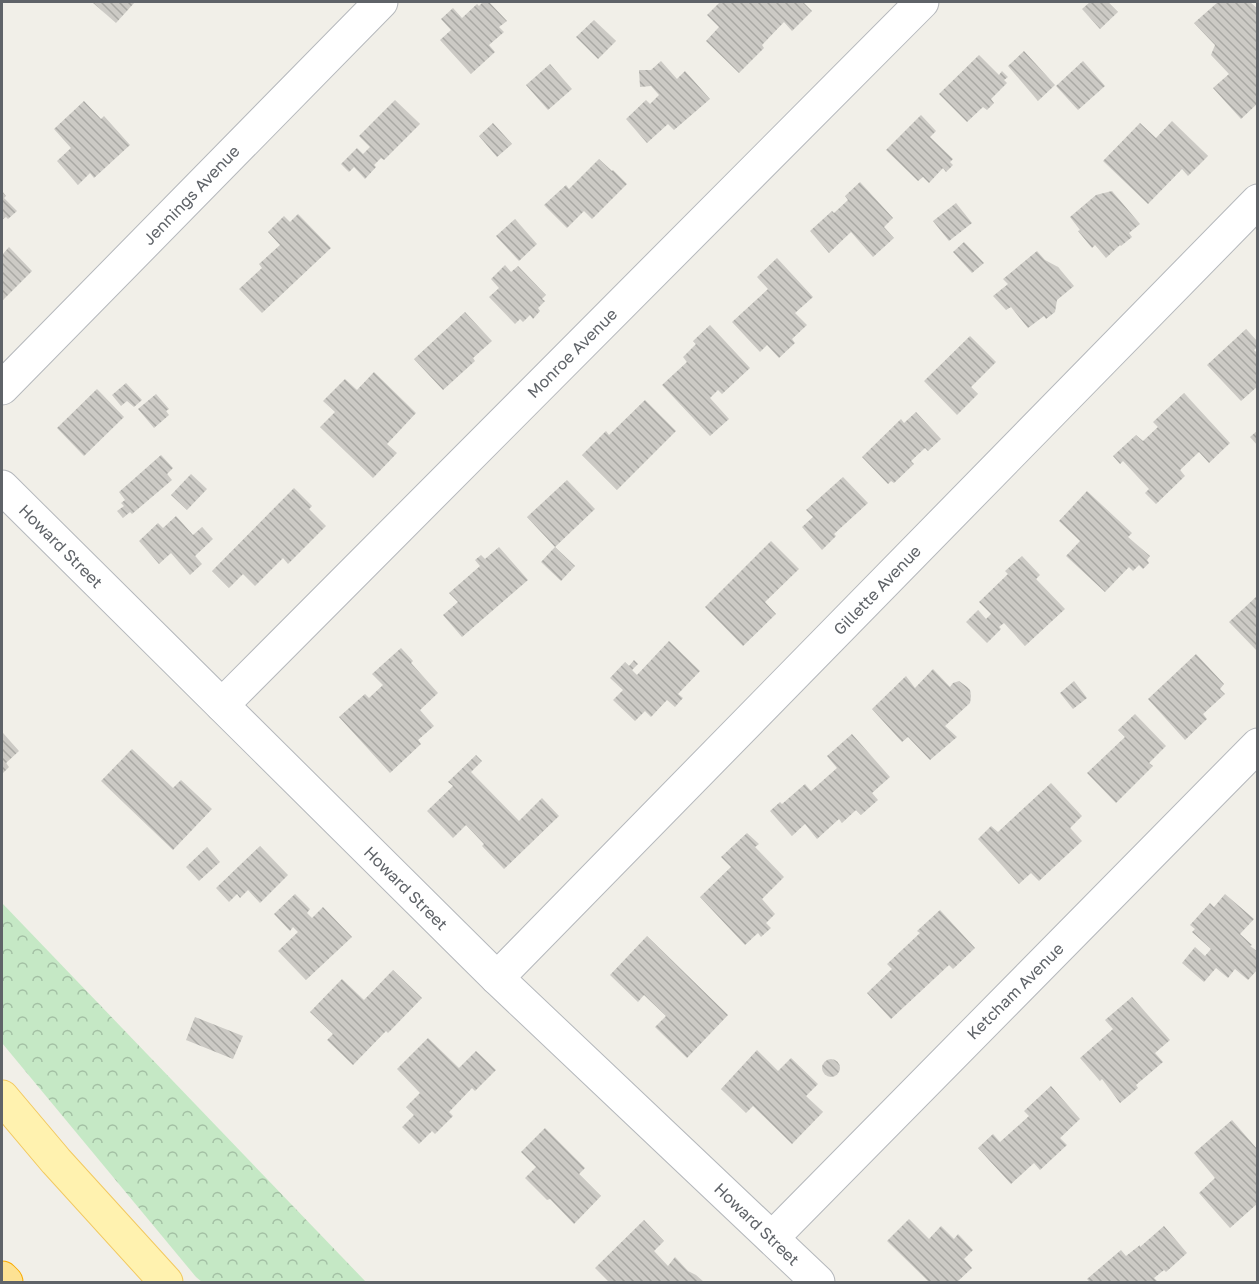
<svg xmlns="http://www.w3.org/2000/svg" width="1259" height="1284" viewBox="0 0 1259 1284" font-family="'Golos Text',sans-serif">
  <defs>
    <pattern id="forest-crowns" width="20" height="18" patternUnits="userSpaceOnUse" patternTransform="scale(1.5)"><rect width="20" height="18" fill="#c5e8c5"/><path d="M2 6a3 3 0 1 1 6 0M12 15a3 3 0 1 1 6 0" fill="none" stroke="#a3c0a4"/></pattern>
    <pattern id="building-back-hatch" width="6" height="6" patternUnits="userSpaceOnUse" patternTransform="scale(1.5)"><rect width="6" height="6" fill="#cccac5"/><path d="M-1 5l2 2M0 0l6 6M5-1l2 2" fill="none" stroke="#a9a8a4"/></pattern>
  </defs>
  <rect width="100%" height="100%" fill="#f1efe8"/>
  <path fill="url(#forest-crowns)" d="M2,903L366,1282H202L196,1277L2,1043Z"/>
  <g fill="url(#building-back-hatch)">
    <path d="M92,2H135L116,23Z"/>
    <path d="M483,2H489L507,21L499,27L504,32L489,45L495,52L471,74L440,40L451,30L441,19L453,8L462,18L477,4L479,6Z"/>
    <path d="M720,2H803L812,11L792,31L784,22L762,45L764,48L739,73L706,41L719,27L707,15Z"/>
    <path d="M1090,2H1108L1118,12L1100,29L1082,9Z"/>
    <path d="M1218,2H1250L1258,9V103L1241,119L1213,88L1229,74L1211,55L1215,45L1194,23Z"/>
    <path d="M594,20L616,41L598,59L576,37Z"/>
    <path d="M1024,51L1055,85L1038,101L1008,66Z"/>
    <path d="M979,55L999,75L1002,71L1008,77L1004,80L1007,83L991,99L994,103L987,110L983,107L967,122L939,94Z"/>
    <path d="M661,61L677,79L685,71L710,99L674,130L668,124L647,143L626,119L646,100L650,104L659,95L651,86L640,87L639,70H651Z"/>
    <path d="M1083,61L1105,86L1078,110L1056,86Z"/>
    <path d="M550,64L572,89L548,110L526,85Z"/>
    <path d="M395,100L420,124L384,160L381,158L374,165L376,167L365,179L354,167L349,172L341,164L357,148L363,154L370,147L359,136Z"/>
    <path d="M84,101L101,119L104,116L130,145L94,178L90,173L78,185L57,161L71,148L54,129Z"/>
    <path d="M921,115L936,131L930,137L953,159L950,162L953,165L946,172L943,168L929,183L923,177L918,181L886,150Z"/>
    <path d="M1172,121L1208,156L1188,176L1182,169L1148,204L1103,161L1140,123L1156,138Z"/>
    <path d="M493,123L512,144L497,157L479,136Z"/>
    <path d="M599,159L612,171L613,170L627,184L592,219L584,211L567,228L544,205L566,185L569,189Z"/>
    <path d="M860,182L893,218L884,227L894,238L873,257L851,232L829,253L810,231L832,211L834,213L848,200L845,196Z"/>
    <path d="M2,191L6,196L4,198L17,211L8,219L6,217L2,220Z"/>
    <path d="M1112,191L1140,224L1129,233L1132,237L1121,246L1120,245L1106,258L1095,245L1092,248L1078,231L1080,230L1070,217L1096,195Z"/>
    <path d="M956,203L972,223L949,241L933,221Z"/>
    <path d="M298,214L331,248L262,313L239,289L262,268L259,264L280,245L268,232L284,216L290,222Z"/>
    <path d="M515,219L537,244L519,261L496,236Z"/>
    <path d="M964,242L984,263L972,273L953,252Z"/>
    <path d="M9,247L32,271L2,301V255Z"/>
    <path d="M1037,251L1045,260L1058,267L1074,286L1057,300L1055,312L1046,319L1044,316L1028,328L1011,307L1006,310L993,296L1008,284L1003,279Z"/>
    <path d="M777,258L813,297L795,313L807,325L792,339L795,343L779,358L767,345L760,352L732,322L768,289L757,277Z"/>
    <path d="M505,265L511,272L518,266L546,295L542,299L545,301L538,308L540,311L533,319L530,315L523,322L520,319L515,324L489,297L499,288L491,279Z"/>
    <path d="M465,312L492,341L473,358L475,361L443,390L414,359Z"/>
    <path d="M710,325L750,368L722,394L718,390L710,398L729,419L710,436L662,385L687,362L683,357L696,344L693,341Z"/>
    <path d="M1246,329L1258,342V347L1254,350L1258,354V386L1241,401L1207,365Z"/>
    <path d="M970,336L996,362L971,387L978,394L957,415L924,381Z"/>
    <path d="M374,372L416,413L387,444L397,453L373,478L320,427L335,412L323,401L345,379L357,390Z"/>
    <path d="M126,383L142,400L134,407L127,401L121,406L112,395Z"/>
    <path d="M97,389L124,417L84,456L57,428Z"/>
    <path d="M1184,393L1230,443L1209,463L1199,452L1180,470L1185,476L1156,504L1145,493L1149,489L1123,461L1120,464L1113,456L1136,435L1143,441L1158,427L1153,422Z"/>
    <path d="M156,394L169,409L166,411L169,415L154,428L138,409Z"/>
    <path d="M645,400L676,431L617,490L582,455L606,431L609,435Z"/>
    <path d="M916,412L941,439L928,451L925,448L911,461L914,464L894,483L891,481L888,484L862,457L901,419L904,423Z"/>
    <path d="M1258,430V446L1250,437Z"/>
    <path d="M161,455L173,468L167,474L172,480L132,514L130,512L123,518L117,511L124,506L121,503L125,500L119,492Z"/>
    <path d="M191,474L207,489L187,510L171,495Z"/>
    <path d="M843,477L868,503L834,534L836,536L822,550L802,527L813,517L806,510Z"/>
    <path d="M567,480L595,509L555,547L527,517Z"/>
    <path d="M294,488L312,506L309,509L326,526L288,564L283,558L255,586L243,574L229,588L212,571Z"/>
    <path d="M1087,491L1132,533L1128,537L1150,556L1147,560L1149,563L1143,569L1139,565L1133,571L1129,567L1105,592L1066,556L1080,541L1059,521Z"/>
    <path d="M176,516L193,535L202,527L213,539L195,556L202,564L190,575L171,553L159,564L139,541L158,523L163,528Z"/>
    <path d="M771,541L799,569L765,602L776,614L743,646L705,607Z"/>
    <path d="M499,547L528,580L462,637L443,615L458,602L449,593L480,566L475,560L481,555L485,559Z"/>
    <path d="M555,547L575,566L561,581L541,562Z"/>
    <path d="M1022,556L1040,575L1036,579L1065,609L1025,646L1004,623L999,627L1001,629L987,643L966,622L978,610L986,619L991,614L979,602L1008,574L1005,571Z"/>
    <path d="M1258,595V652L1229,622Z"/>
    <path d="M669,641L700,671L678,694L683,698L675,707L667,700L651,717L645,711L635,721L613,700L623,690L610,678L625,662L629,666L634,660L638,664L632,670L637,675Z"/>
    <path d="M401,648L413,661L411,663L438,693L420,710L434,726L418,740L421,744L390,773L339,717L365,694L369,698L383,685L372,674Z"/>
    <path d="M1196,654L1224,684L1220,689L1225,694L1203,714L1207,719L1185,740L1148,699Z"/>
    <path d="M933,669L950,687L953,683L959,681L967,687L970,690L971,696L970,703L945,726L957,737L930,760L908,737L902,742L872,709L906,676L915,688Z"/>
    <path d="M1074,681L1087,698L1073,709L1060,693Z"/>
    <path d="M1135,714L1166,746L1149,763L1153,766L1116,803L1087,773L1125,737L1118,730Z"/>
    <path d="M2,732L19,751L6,763L9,767L2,774Z"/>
    <path d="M852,734L890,777L872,793L878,800L861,815L856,810L842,823L839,819L817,839L805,824L792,836L770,811L780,802L782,804L805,784L811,791L837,768L827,756Z"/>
    <path d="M132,749L173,788L181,780L212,809L173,850L101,781Z"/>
    <path d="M476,755L482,761L471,772L519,821L542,798L559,816L504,869L482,846L484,844L466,825L453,838L427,811L453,786L448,782Z"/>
    <path d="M1051,783L1082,816L1070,828L1082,841L1039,881L1031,873L1019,884L978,839L991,826L998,832Z"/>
    <path d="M747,833L759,844L755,847L784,877L762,899L775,914L766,923L771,928L761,937L758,933L745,945L700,897L731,867L721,857Z"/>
    <path d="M260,846L288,875L260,903L248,890L240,898L237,894L229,902L216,888Z"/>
    <path d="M207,847L220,862L199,881L186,867Z"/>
    <path d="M295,894L310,909L307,913L312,918L323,907L352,937L306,980L278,951L298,932L293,927L290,931L274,914Z"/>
    <path d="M1225,894L1254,919L1240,934L1252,945L1250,946L1258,952V969L1248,980L1235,969L1228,978L1216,968L1204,982L1182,963L1195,947L1205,956L1211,949L1192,932L1195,929L1190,925L1210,903L1214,907Z"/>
    <path d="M940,910L975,948L953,969L949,965L891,1019L867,993L892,969L887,964L920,933L917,931Z"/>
    <path d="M647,936L728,1015L687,1058L655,1027L666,1016L644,995L638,1002L610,975Z"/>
    <path d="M393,970L422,998L388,1033L386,1031L353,1065L327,1040L333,1034L310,1012L342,979L364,1000Z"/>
    <path d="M1132,997L1170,1040L1155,1053L1163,1062L1136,1085L1138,1088L1120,1103L1102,1079L1100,1081L1080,1058L1113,1029L1105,1020Z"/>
    <path d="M195,1017L243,1036L233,1059L186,1040Z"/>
    <path d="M428,1038L459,1068L476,1051L496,1070L475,1091L472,1088L449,1112L453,1116L435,1134L432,1131L419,1144L402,1127L414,1115L406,1107L420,1093L397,1069Z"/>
    <path d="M757,1050L778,1071L791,1058L818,1084L806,1096L823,1112L792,1144L753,1106L746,1113L721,1089Z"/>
    <circle cx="831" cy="1068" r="9"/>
    <path d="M1051,1086L1080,1119L1060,1138L1067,1145L1040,1170L1034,1163L1011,1184L978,1148L993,1134L1000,1142L1029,1116L1024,1111Z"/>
    <path d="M1232,1120L1258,1150V1203L1230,1228L1199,1193L1215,1178L1194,1153Z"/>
    <path d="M545,1128L585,1168L579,1174L601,1196L574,1224L550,1199L547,1200L525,1178L536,1167L521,1152Z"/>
    <path d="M909,1219L929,1239L941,1226L954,1239L958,1234L973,1250L964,1259L972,1268L957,1282H929L887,1241Z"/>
    <path d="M644,1220L664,1241L654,1251L668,1266L675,1257L688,1271L696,1275L704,1282H609L595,1268Z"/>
    <path d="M1164,1226L1187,1253L1166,1272L1164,1270L1154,1278L1158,1282H1090L1087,1279L1121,1250L1126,1256L1140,1245V1247Z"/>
  </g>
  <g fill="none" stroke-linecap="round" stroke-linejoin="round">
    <g stroke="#b5b8bc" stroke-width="35">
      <g id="minor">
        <path d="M2,388L381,2"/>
        <path d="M2,487L497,978L818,1282"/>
        <path d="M222,705L922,2"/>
        <path d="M497,978L1258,201"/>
        <path d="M772,1238L1258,745"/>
      </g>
    </g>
    <g stroke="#f2c960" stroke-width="35">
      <path id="major" d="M2,1097L56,1161L166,1282"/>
    </g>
    <g stroke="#f9ab00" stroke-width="35">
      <path id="highway" d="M2,1278L6,1282"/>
    </g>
    <use href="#minor" stroke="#fff" stroke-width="33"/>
    <use href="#major" stroke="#fff2af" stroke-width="33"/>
    <use href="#highway" stroke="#fde293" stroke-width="33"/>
  </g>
  <g text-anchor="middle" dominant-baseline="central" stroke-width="5" stroke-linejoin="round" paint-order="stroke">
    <g font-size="16" fill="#5f6368" stroke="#fff">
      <text transform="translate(191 195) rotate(-46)">Jennings Avenue</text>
      <text transform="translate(572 353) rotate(-45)">Monroe Avenue</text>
      <text transform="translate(61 546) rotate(45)">Howard Street</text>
      <text transform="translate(877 590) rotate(-46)">Gillette Avenue</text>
      <text transform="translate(406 888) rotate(45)">Howard Street</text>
      <text transform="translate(1015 991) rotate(-45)">Ketcham Avenue</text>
      <text transform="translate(757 1224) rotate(44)">Howard Street</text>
    </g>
  </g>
  <rect width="1259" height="1284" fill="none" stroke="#5f6368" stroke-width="6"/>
</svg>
